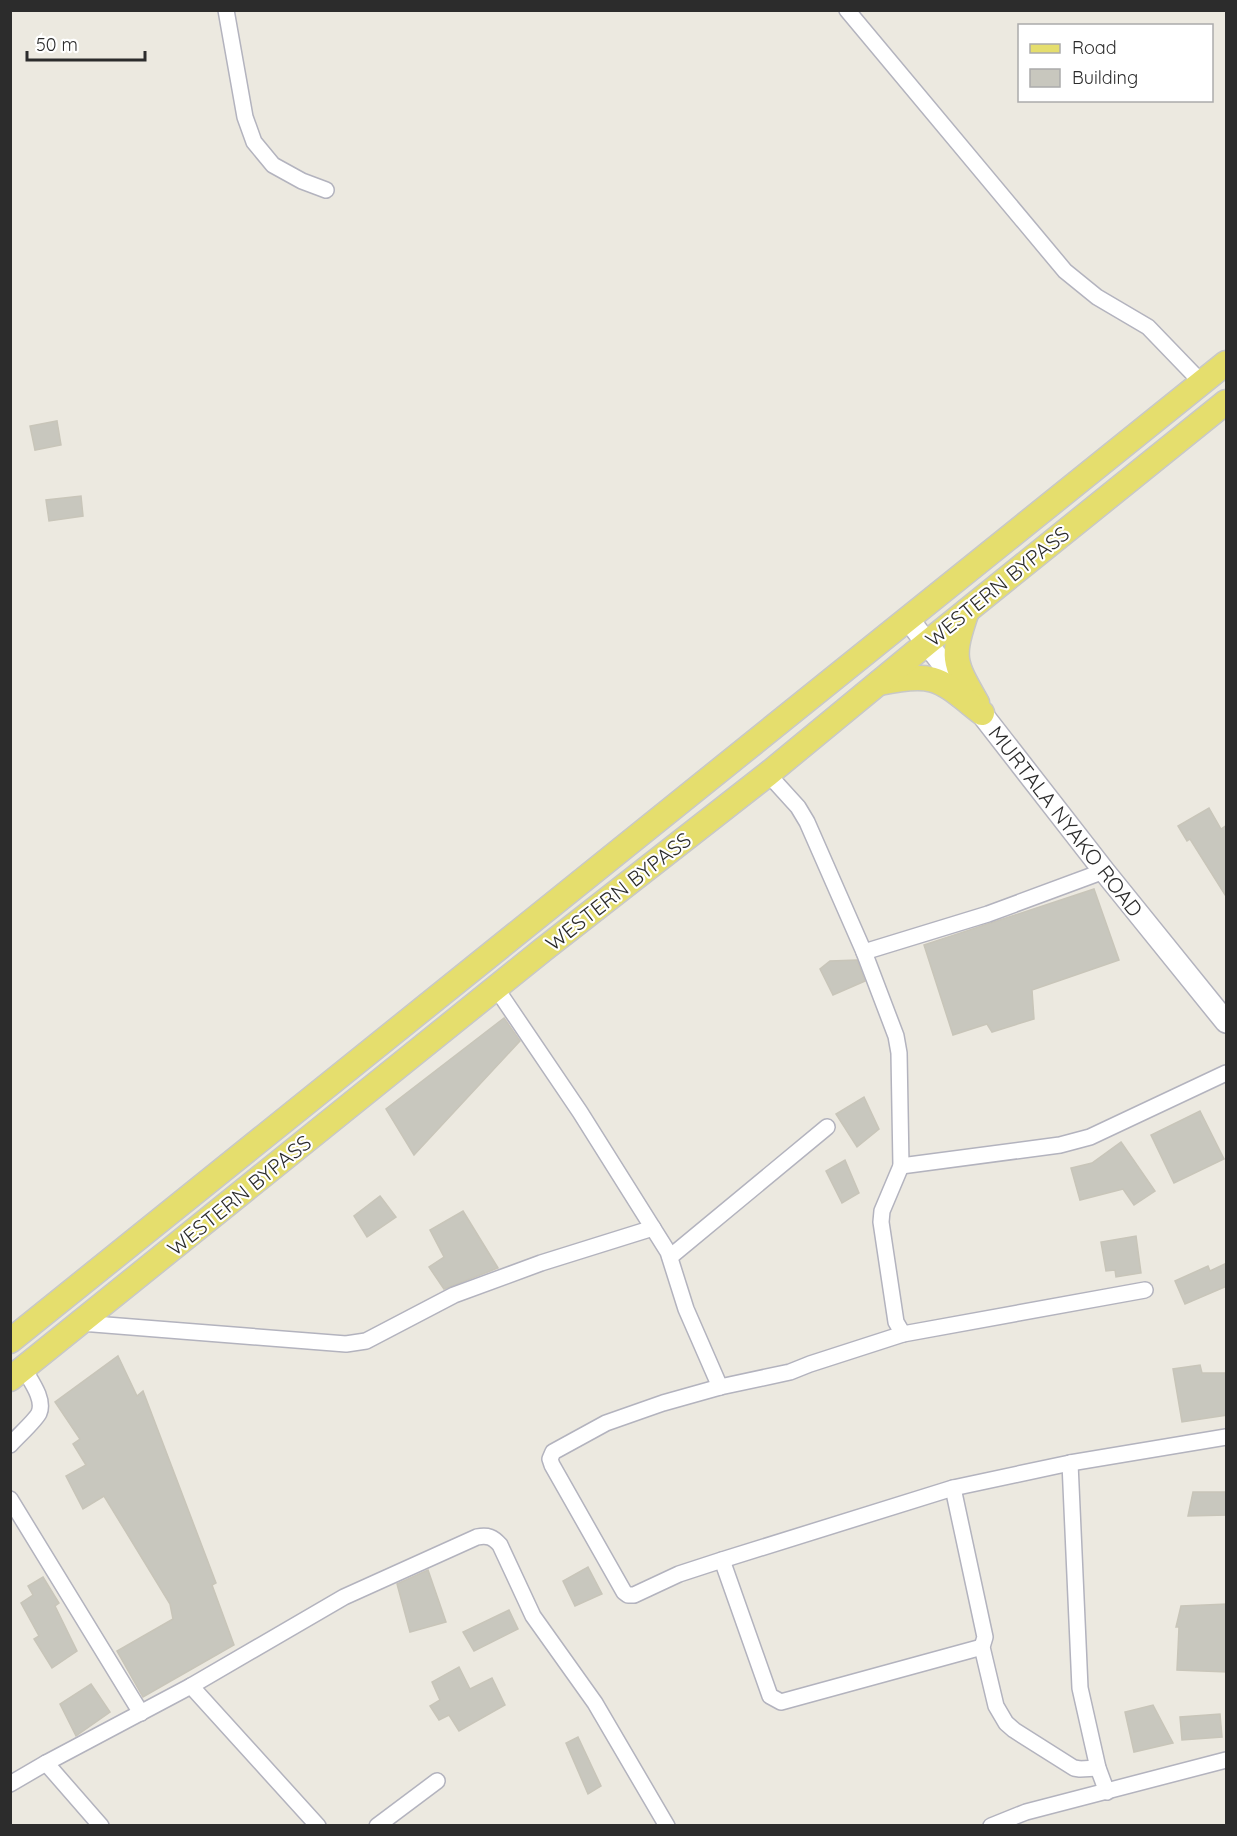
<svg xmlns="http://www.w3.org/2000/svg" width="1237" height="1836" viewBox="0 0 1237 1836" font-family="Quicksand,sans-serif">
  <rect width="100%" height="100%" fill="#ece9e0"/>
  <g fill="#c8c7be" stroke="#c8c5b9" stroke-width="1.5">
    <path d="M57,421L61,445L35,450L30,426Z"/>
    <path d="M81,496L83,516L49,521L46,500Z"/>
    <path d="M1209,808L1221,829L1227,825V898L1190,839L1187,841L1178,826Z"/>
    <path d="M1094,889L1119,960L1032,990L1034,1019L992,1032L987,1024L953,1035L924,945Z"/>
    <path d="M857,960L865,981L833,995L820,969L830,961Z"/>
    <path d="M504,1018L520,1041L414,1155L386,1109Z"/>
    <path d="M864,1097L879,1129L857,1147L836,1114Z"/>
    <path d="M1200,1111L1224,1159L1174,1183L1151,1135Z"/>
    <path d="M1121,1142L1155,1191L1134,1205L1123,1189L1080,1200L1071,1168L1092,1163Z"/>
    <path d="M845,1160L859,1193L842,1203L826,1171Z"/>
    <path d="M380,1196L396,1217L367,1237L354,1216Z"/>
    <path d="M463,1211L498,1268L444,1289L429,1267L444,1257L430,1230Z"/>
    <path d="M1136,1236L1141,1273L1116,1277L1115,1270L1106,1271L1101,1242Z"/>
    <path d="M1227,1263V1286L1185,1304L1175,1281L1208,1266L1210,1271Z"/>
    <path d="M118,1356L137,1396L143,1391L216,1583L212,1585L234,1645L143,1697L117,1651L173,1619L170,1604L104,1496L83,1509L66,1476L86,1465L73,1444L80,1439L55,1402Z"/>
    <path d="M1200,1365L1202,1373H1227V1415L1182,1422L1173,1369Z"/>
    <path d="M1193,1492H1227V1515L1188,1516Z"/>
    <path d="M588,1567L602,1594L575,1606L563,1581Z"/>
    <path d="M428,1570L446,1622L410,1632L397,1584Z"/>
    <path d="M43,1577L59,1603L55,1606L77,1651L52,1668L34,1639L39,1636L21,1603L33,1595L28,1586Z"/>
    <path d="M1227,1604V1672L1177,1670L1179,1627H1176L1181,1606Z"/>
    <path d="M509,1610L518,1629L474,1651L463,1632Z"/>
    <path d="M459,1667L470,1689L492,1678L505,1705L459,1731L449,1715L439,1720L430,1706L440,1700L432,1682Z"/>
    <path d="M91,1684L110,1712L76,1736L60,1704Z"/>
    <path d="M1153,1705L1173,1743L1134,1752L1125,1712Z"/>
    <path d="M1220,1714L1222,1737L1182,1740L1180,1717Z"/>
    <path d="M578,1737L601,1786L588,1794L566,1743Z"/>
  </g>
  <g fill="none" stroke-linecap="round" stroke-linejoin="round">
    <g stroke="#b3b3be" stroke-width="18">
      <g id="street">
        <path d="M226,10L245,117L254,142L273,165L302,181L326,190"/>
        <path d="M847,10L1065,271L1097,297L1148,327L1202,383"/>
        <path d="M768,774L798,807L807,822L864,952L896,1036L899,1053L901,1166L882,1211L881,1222L896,1322L903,1334"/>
        <path d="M864,952L988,914L1104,871"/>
        <path d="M496,988L580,1112L668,1252L686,1309L720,1387"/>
        <path d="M901,1166L1060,1145L1090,1137L1226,1073"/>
        <path d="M670,1257L827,1127"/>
        <path d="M1145,1290L903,1334L810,1364L790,1372L720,1387L663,1403L606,1423L553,1452L550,1459L552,1465L624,1592L628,1595H634L679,1574L722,1560L953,1488L1070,1463L1226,1437"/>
        <path d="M81,1323L346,1344L366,1341L454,1295L541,1263L653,1228"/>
        <path d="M10,1445C17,1437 36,1420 39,1413C45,1399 30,1380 24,1369"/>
        <path d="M1070,1463L1080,1688L1098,1768L1107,1792"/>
        <path d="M953,1488L985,1637L982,1647L996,1706L1006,1723L1014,1730L1074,1768L1080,1769L1098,1768"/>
        <path d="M10,1499L141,1713"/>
        <path d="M722,1560L770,1696L781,1702L982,1647"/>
        <path d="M191,1686L318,1826"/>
        <path d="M46,1763L101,1826"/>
        <path d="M10,1784L46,1763L191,1686L344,1597L477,1537C488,1535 493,1537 500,1545L533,1616L595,1703L667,1826"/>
        <path d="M377,1826L437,1781"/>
        <path d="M991,1826L1026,1812L1226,1760"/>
      </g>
    </g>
    <g stroke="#b3b3be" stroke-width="24">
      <path id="secondary" d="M908,619L1104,871L1226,1022"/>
    </g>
    <g stroke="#c8c8c8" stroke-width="27">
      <g id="primary">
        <path d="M967,611C951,658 953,661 977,703"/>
        <path d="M879,683C936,671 939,679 982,713"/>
        <path d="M10,1341L1226,363"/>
        <path d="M10,1379L544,949L768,774L927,643L1226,402"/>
      </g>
    </g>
    <use href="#street" stroke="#fff" stroke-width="15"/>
    <use href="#secondary" stroke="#fff" stroke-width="21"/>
    <use href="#primary" stroke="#e5de6d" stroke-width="24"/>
  </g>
  <g text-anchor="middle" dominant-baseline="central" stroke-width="4.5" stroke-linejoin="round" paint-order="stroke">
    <g font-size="21" fill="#2c2c2c" stroke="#fff">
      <text transform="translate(997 586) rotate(-39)">WESTERN BYPASS</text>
      <text transform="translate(1066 821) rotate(52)">MURTALA NYAKO ROAD</text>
      <text transform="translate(618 891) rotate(-38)">WESTERN BYPASS</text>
      <text transform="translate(239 1195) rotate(-39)">WESTERN BYPASS</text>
    </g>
  </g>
  <rect width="1237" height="1836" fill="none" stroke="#2c2c2c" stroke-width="24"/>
  <rect x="1018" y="24" width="195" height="78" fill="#ffffff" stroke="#ababab" stroke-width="1.5"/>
  <rect x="1030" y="44" width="30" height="9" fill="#e5de6d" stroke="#ababab" stroke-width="1.5"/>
  <text x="1072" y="54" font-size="18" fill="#2c2c2c">Road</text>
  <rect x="1030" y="69" width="30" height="18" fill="#c8c7be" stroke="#ababab" stroke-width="1.5"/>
  <text x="1072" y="84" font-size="18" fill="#2c2c2c">Building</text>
  <path d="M27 51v9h118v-9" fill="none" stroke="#2c2c2c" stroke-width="3"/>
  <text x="36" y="51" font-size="18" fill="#2c2c2c" stroke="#ffffff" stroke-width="4.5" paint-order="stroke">50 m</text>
</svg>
